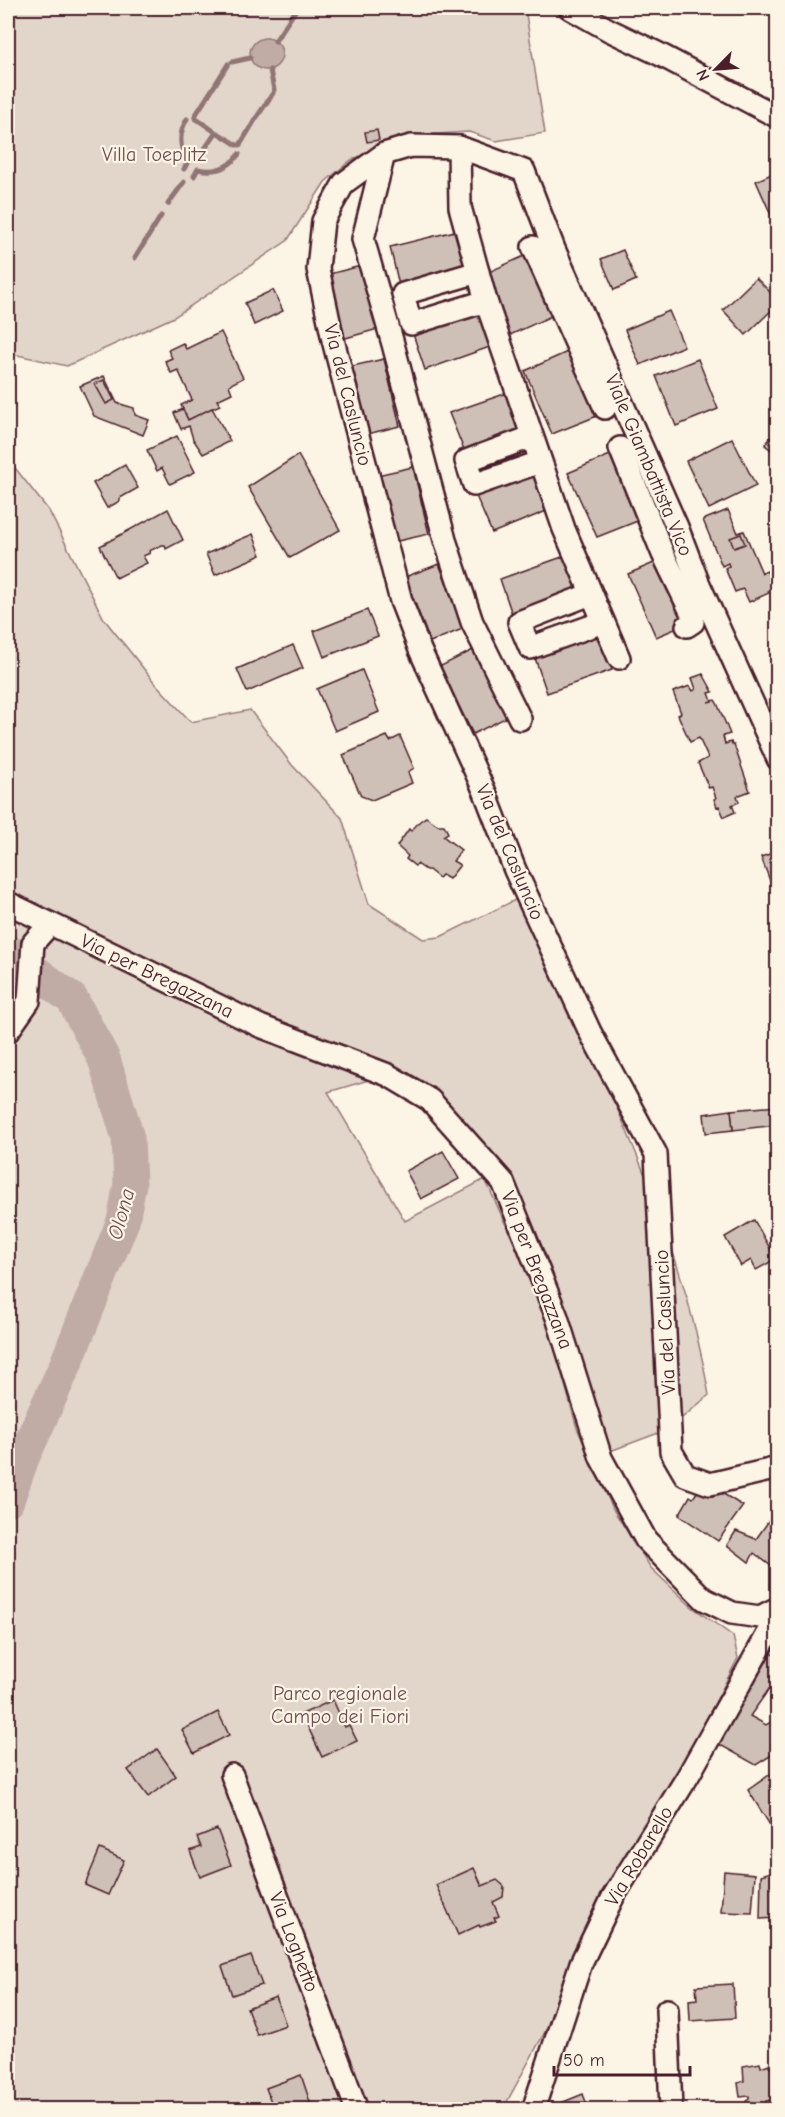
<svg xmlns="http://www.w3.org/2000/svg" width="785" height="2117" viewBox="0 0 785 2117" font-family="'Comic Neue',sans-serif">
  <rect width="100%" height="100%" fill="#fcf5e5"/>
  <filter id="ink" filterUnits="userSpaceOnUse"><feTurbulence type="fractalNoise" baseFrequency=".0167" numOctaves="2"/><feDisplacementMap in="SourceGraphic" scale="12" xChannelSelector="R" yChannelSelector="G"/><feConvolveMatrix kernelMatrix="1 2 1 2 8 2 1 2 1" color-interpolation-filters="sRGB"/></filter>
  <g filter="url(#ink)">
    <g fill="#e2d5ca" stroke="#967a7a" stroke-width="1.5">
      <path d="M8,8H525L545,133L496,141L469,132L404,136L350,161L325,182L287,241L174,317L67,366L8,353Z"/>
      <path d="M8,459L49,511L104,619L155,683L191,722L250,710L292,765L342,818L369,904L423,939L440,937L519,898C593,1057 680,1220 709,1395L669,1429L605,1453L510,1175L442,1119L372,1079L328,1092L405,1221L485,1179L544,1309L577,1428L614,1511L651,1568L692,1607L733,1636L738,1658L559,2006L503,2109H8Z"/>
    </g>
    <circle fill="#c0aca5" stroke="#917474" stroke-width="1.5" cx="266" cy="54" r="16"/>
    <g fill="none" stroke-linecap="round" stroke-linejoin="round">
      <g stroke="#917474" stroke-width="5">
        <path d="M275,41L297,8"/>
        <path d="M232,62L250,58"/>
        <path d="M270,70L274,90"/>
        <path d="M213,88L228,64"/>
        <path d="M195,116L211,91"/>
        <path d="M257,117L273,93"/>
        <path d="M195,118L214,131"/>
        <path d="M218,133L237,145"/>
        <path d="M240,145L255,120"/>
        <path d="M202,153L215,134"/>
        <path d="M184,169L188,162C179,148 178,134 187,119"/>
        <path d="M194,176L198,169C216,173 229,168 239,154"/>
        <path d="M168,204L184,182"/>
        <path d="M135,258L161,216"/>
      </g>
      <path stroke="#c0aca5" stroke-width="33" d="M8,951L72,999L104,1059L128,1138L130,1184L123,1221L65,1366L23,1458L8,1500"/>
    </g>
    <g fill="#cfc0b7" stroke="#4a1f2b" stroke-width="1.5">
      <path d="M377,130L379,140L367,142L365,132Z"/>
      <path d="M778,171V217L773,219L756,181Z"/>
      <path d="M463,229L473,267L399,285L390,247Z"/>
      <path d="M623,250L636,280L614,290L601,259Z"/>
      <path d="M531,253L558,313L510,335L482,275Z"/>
      <path d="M361,266L378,329L342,339L325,275Z"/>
      <path d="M756,278L778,300V304L746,335L723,310Z"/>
      <path d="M273,290L283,311L254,325L245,303Z"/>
      <path d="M486,307L498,344L425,370L413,334Z"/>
      <path d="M669,311L684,346L640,365L625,330Z"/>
      <path d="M221,332L243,378L229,385L232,393L217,400L220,405L188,420L181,405L192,400L178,370L171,373L165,361L172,358L168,350L183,343L186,349Z"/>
      <path d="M574,349L602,414L552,434L525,371Z"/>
      <path d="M384,359L400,426L363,435L348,367Z"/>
      <path d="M698,359L718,409L676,426L656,376Z"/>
      <path d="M104,376L117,403L134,408L135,415L149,420L143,435L94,416L80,386Z"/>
      <path d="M104,380L114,400L106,404L95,384Z"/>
      <path d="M513,391L526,428L464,450L449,413Z"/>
      <path d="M212,408L230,441L203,454L193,439L189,426L181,429L174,413L183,409L188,420Z"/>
      <path d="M778,428V455L765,445Z"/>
      <path d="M177,436L195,472L170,484L162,468L157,471L147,450Z"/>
      <path d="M732,438L756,486L709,509L686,461Z"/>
      <path d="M617,452L645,518L597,537L568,473Z"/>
      <path d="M298,455L340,530L290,558L248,487Z"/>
      <path d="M125,465L138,488L120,498V501L107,508L93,483Z"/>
      <path d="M413,467L429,534L393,542L377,475Z"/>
      <path d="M541,470L554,508L492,533L476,496Z"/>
      <path d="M168,509L183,540L166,549L165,545H162L149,551L150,553L143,556L147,563L116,578L100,546Z"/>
      <path d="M728,510L738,533L744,531L762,573L767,571L774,588L768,591L769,593L749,602L743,589L735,592L725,568L729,566L728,563L722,566L703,520Z"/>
      <path d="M253,534L261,555L215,575L206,554Z"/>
      <path d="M741,534L745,544L734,548L730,538Z"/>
      <path d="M565,556L578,591L512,614L500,579Z"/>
      <path d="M661,560L689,623L656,637L628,574Z"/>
      <path d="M439,564L465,628L430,642L405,577Z"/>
      <path d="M367,610L378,636L324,657L314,631Z"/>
      <path d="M600,635L612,670L547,693L535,658Z"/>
      <path d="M293,645L303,668L247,692L237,669Z"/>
      <path d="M473,650L507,717L473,734L439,667Z"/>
      <path d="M362,670L379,712L335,731L317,689Z"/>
      <path d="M703,674L713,692L709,693L712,701L708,702L715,700L717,703L730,734L723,736L725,744L731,742L732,745H734L750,791L737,796L739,802L732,805L735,812L724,817L719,806L717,807L714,799L716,798L712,787L709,788L698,763L708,758L699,738L690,742L678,715L681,713L673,692L690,686L693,691L696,689L692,678Z"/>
      <path d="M387,736L390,741L400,736L414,768L408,772L412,783L372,800L361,796L343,755Z"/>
      <path d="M426,817L438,825H444L448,833L443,836L461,850L453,861L460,865L449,879L442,875L439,878L429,870H426L417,864L415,866L406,859L408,856L397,846L409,829L411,831L420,821Z"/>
      <path d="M778,851V884L772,886L761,857Z"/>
      <path d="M778,1106V1125L733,1130L731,1110Z"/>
      <path d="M731,1110L733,1130L706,1133L704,1114Z"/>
      <path d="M443,1151L459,1179L421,1199L406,1171Z"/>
      <path d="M754,1220L776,1259L756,1270L751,1260L741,1266L725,1237Z"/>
      <path d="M704,1482L743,1506L718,1541L679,1515L690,1496L693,1498Z"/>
      <path d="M778,1508V1565L775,1569L754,1553L749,1562L727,1545L736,1531L756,1539Z"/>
      <path d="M765,1649L778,1658V1695L769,1689L750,1716L766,1725L778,1718V1751L756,1765L715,1742Z"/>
      <path d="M333,1700L345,1727L349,1725L357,1741L322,1757L302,1714Z"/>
      <path d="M218,1712L229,1735L194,1753L182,1730Z"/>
      <path d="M157,1749L176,1776L148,1797L128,1770Z"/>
      <path d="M772,1773L778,1781V1838L748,1790Z"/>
      <path d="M217,1829L231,1865L200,1877L190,1851L201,1847L197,1837Z"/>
      <path d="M100,1849L124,1860L108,1895L85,1885Z"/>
      <path d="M474,1868L482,1886L497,1880L504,1886L503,1897L493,1902L499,1916L494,1918L496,1921L480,1927L479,1925L458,1935L436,1885Z"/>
      <path d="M778,1870V1918L760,1919L761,1875Z"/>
      <path d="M724,1871L755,1874L752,1913L721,1912Z"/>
      <path d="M251,1956L262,1985L232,1995L222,1966Z"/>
      <path d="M733,1984L735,2018L690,2021L689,2000L697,1999L696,1986Z"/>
      <path d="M276,1997L286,2025L257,2035L247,2008Z"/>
      <path d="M760,2063L761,2067L769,2064L770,2068L778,2067V2098L766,2101L767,2110H747L746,2101L749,2099V2096L740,2097L738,2083L744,2081L743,2066Z"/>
      <path d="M301,2075L312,2108L274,2110L266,2088Z"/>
      <path d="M583,2094L589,2110H558L556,2105Z"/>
    </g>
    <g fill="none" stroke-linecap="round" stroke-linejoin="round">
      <g stroke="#4a1f2b" stroke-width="26">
        <g id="minor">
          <path d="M570,8L609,30L657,53L778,117"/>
          <path d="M459,147L460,207L486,301L564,529L619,658"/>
          <path d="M384,154L363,239L393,344L445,540L472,622L520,719"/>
          <path d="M533,247L605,408"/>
          <path d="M478,272L403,294L411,324L486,301"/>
          <path d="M531,437L466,461L474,485L540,462"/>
          <path d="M620,448L663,554L693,616V622L687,626"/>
          <path d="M591,594L519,622L530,648L603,622"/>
          <path d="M778,759L698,582L677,527L554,249L524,171L459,147L411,146L384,154L344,183L323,221L318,269L333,340L401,601L420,650L484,790L515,870L590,1032L656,1154L671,1451L685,1475L710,1484L778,1468"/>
          <path d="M8,903L260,1026L388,1075L430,1100L503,1182L557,1317L601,1458L646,1540L704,1599L732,1613L760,1617L778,1608"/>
          <path d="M8,1031L29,1001L33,943L50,924"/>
          <path d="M232,1775L357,2110"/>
          <path d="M667,2010L671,2110"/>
          <path d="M533,2110L581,1963L613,1897L688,1776L778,1616"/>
        </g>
      </g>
      <use href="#minor" stroke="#fcf5e5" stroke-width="21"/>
    </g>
  </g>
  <g text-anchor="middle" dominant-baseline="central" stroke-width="4.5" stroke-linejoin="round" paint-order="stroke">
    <g font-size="20" fill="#704c53" stroke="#fcf5e5">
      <text x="154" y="154">Villa Toeplitz</text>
      <text x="340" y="1693">Parco regionale<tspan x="340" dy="23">Campo dei Fiori</tspan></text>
    </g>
    <g font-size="20" fill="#4a1f2b" stroke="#fcf5e5">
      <text transform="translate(348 395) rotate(76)">Via del Casluncio</text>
      <text transform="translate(649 465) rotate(67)">Viale Giambattista Vico</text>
      <text transform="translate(510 852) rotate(67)">Via del Casluncio</text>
      <text transform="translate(157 976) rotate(26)">Via per Bregazzana</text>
      <text transform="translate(537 1270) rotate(69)">Via per Bregazzana</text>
      <text transform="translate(665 1322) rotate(-93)">Via del Casluncio</text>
      <text transform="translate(639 1856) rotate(-59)">Via Robarello</text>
      <text transform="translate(294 1942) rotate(69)">Via Loghetto</text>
    </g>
    <g font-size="21" font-style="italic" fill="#6d4950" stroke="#fcf5e5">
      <text transform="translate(121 1214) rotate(-75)">Olona</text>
    </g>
  </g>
  <rect width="785" height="2117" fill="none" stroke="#fcf5e5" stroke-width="30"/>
  <rect x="15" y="15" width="755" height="2087" fill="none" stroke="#4a1f2b" stroke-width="2" filter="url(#ink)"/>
  <g transform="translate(716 69) rotate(245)" stroke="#fcf5e5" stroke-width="4.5" paint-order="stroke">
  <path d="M0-4.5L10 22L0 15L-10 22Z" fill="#4a1f2b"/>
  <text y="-9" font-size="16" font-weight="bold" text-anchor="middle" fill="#4a1f2b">N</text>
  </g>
  <path d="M554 2066v9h136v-9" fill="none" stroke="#4a1f2b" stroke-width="3"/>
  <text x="563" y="2066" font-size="18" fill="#4a1f2b" stroke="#fcf5e5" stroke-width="4.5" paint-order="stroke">50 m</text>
</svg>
